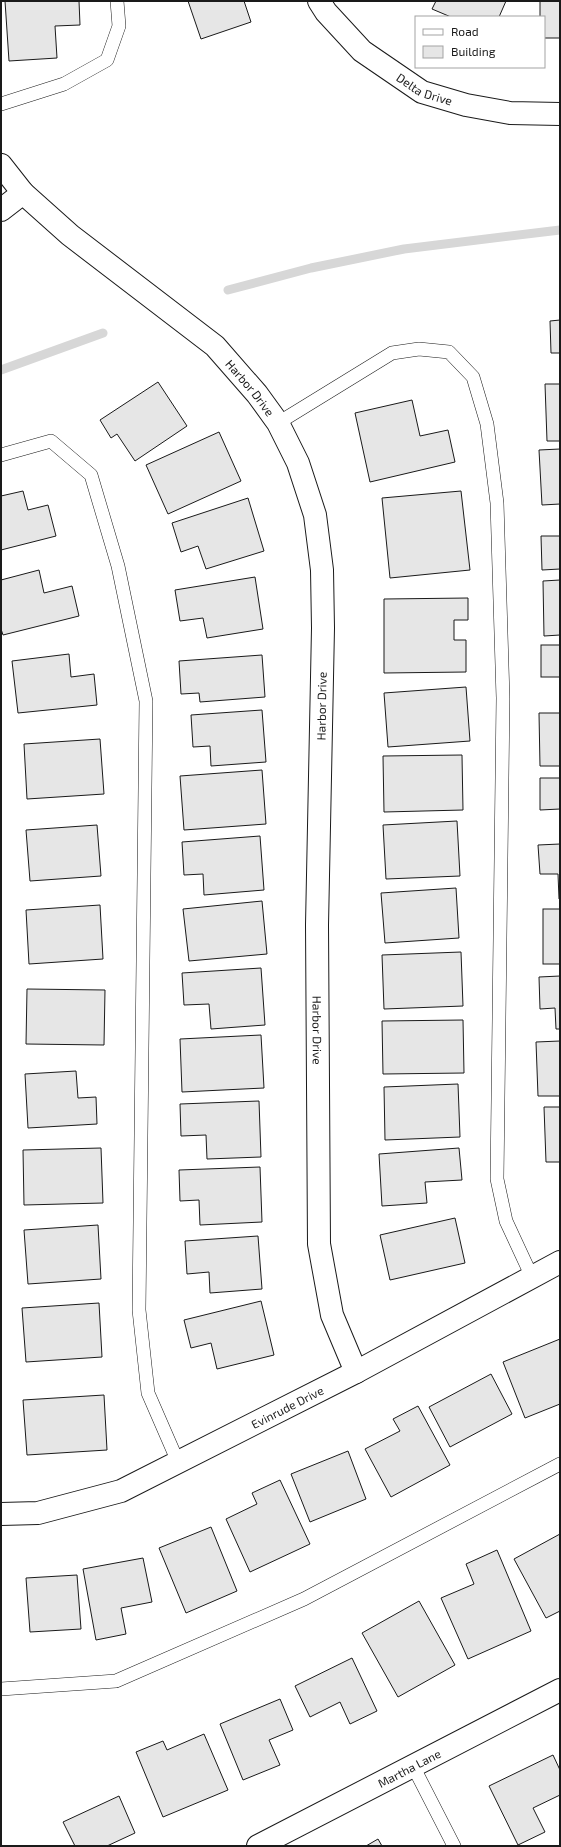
<svg xmlns="http://www.w3.org/2000/svg" width="561" height="1847" viewBox="0 0 561 1847" font-family="'Exo 2',sans-serif">
  <rect width="100%" height="100%" fill="#fff"/>
  <g fill="none" stroke-linecap="round" stroke-linejoin="round">
    <g stroke="#d7d7d7" stroke-width="9">
      <path d="M228,290L311,268L404,249L560,230"/>
      <path d="M1,370L103,333"/>
    </g>
  </g>
  <g fill="#e6e6e6" stroke="#1a1a1a">
    <path d="M5,1H79L80,25L55,26L57,58L9,61Z"/>
    <path d="M188,1H244L251,22L201,39Z"/>
    <path d="M436,1H506L499,17H451L432,9Z"/>
    <path d="M540,1H560V38H544V17H540Z"/>
    <path d="M560,320V353H551L550,321Z"/>
    <path d="M158,382L187,426L135,461L117,434L111,438L100,420Z"/>
    <path d="M545,384H560V441H547Z"/>
    <path d="M412,400L420,436L448,430L455,462L370,482L355,413Z"/>
    <path d="M219,432L241,481L168,514L146,465Z"/>
    <path d="M560,449V504L542,505L539,450Z"/>
    <path d="M23,491L28,510L48,505L56,536L1,550V496Z"/>
    <path d="M461,491L470,570L390,578L382,498Z"/>
    <path d="M248,498L264,551L206,569L198,546L181,552L172,523Z"/>
    <path d="M541,536H560V569L542,570Z"/>
    <path d="M39,570L44,593L72,586L79,616L3,635L1,629V580Z"/>
    <path d="M255,577L263,629L207,638L203,618L180,621L175,590Z"/>
    <path d="M560,580V635L544,636L543,581Z"/>
    <path d="M468,598V620H454V640H466V672L384,673V599Z"/>
    <rect x="541" y="645" width="19" height="32"/>
    <path d="M69,654L71,677L94,674L97,705L18,713L12,661Z"/>
    <path d="M262,655L265,697L200,702L199,693L181,694L179,661Z"/>
    <path d="M466,687L470,741L388,747L384,693Z"/>
    <path d="M262,710L266,762L211,766L210,746L193,747L191,715Z"/>
    <path d="M539,713H560V766H540Z"/>
    <path d="M100,739L104,794L27,799L24,744Z"/>
    <path d="M462,755L463,810L384,812L383,756Z"/>
    <path d="M262,770L266,824L184,830L180,776Z"/>
    <path d="M540,778H560V809L540,810Z"/>
    <path d="M457,821L460,876L386,879L383,825Z"/>
    <path d="M97,825L101,876L30,881L26,830Z"/>
    <path d="M260,836L264,890L204,895L203,874L184,875L182,842Z"/>
    <path d="M560,844V899H559L558,874H540L538,845Z"/>
    <path d="M456,888L459,938L385,943L381,893Z"/>
    <path d="M262,901L267,954L189,961L183,909Z"/>
    <path d="M100,905L103,959L29,964L26,910Z"/>
    <rect x="543" y="909" width="17" height="55"/>
    <path d="M461,952L463,1006L384,1009L382,955Z"/>
    <path d="M261,968L265,1025L211,1029L209,1004L184,1005L182,973Z"/>
    <path d="M560,976V1029H556L555,1008L540,1009L539,977Z"/>
    <path d="M27,989L105,990L104,1045L26,1044Z"/>
    <path d="M463,1020L464,1073L383,1074L382,1021Z"/>
    <path d="M261,1035L264,1088L182,1092L180,1039Z"/>
    <path d="M560,1041V1096H538L536,1042Z"/>
    <path d="M76,1071L78,1098L96,1097L97,1124L28,1128L25,1074Z"/>
    <path d="M458,1084L460,1137L385,1140L384,1087Z"/>
    <path d="M259,1101L261,1157L207,1159L206,1135L181,1136L180,1104Z"/>
    <path d="M544,1107H560V1162H546Z"/>
    <path d="M101,1148L103,1203L24,1205L23,1150Z"/>
    <path d="M459,1148L462,1180L425,1182L427,1203L382,1206L379,1154Z"/>
    <path d="M260,1167L262,1222L200,1225L199,1200L180,1201L179,1170Z"/>
    <path d="M455,1218L465,1263L390,1280L380,1235Z"/>
    <path d="M98,1225L101,1279L28,1284L24,1230Z"/>
    <path d="M258,1236L262,1289L210,1293L209,1272L187,1274L185,1241Z"/>
    <path d="M261,1301L274,1355L217,1369L211,1343L191,1348L184,1320Z"/>
    <path d="M99,1303L102,1357L26,1362L22,1308Z"/>
    <path d="M560,1339V1404L525,1418L503,1362Z"/>
    <path d="M491,1374L512,1414L450,1447L429,1407Z"/>
    <path d="M104,1395L107,1450L27,1455L23,1400Z"/>
    <path d="M418,1406L450,1465L391,1497L365,1449L400,1431L393,1419Z"/>
    <path d="M348,1451L366,1499L310,1522L291,1474Z"/>
    <path d="M280,1480L310,1544L250,1572L226,1519L257,1504L252,1493Z"/>
    <path d="M211,1527L237,1591L186,1613L159,1548Z"/>
    <path d="M560,1534V1611L546,1618L514,1559Z"/>
    <path d="M497,1550L531,1631L468,1659L441,1598L474,1584L466,1564Z"/>
    <path d="M143,1558L152,1602L121,1608L126,1634L96,1640L83,1569Z"/>
    <path d="M77,1575L81,1629L30,1632L26,1578Z"/>
    <path d="M419,1601L455,1665L398,1697L362,1633Z"/>
    <path d="M352,1658L377,1711L350,1724L340,1702L310,1717L295,1686Z"/>
    <path d="M280,1699L293,1730L269,1740L280,1765L243,1780L220,1724Z"/>
    <path d="M204,1734L228,1790L163,1817L136,1752L163,1741L167,1750Z"/>
    <path d="M553,1755L560,1770V1795L533,1808L545,1832L518,1845L489,1786Z"/>
    <path d="M119,1796L135,1833L107,1846H75L63,1822Z"/>
    <path d="M378,1839L382,1846H366Z"/>
  </g>
  <g fill="none" stroke-linecap="round" stroke-linejoin="round">
    <g stroke="#1a1a1a" stroke-width="14">
      <g id="lane">
        <path d="M1,104L64,84L107,60L119,26L117,1"/>
        <path d="M278,423L392,353L419,349L449,352L473,377L487,424L497,503L503,698L497,1179L506,1221L532,1277"/>
        <path d="M1,455L51,441L91,475L118,566L146,701L139,1310L148,1393L178,1462"/>
        <path d="M1,1689L116,1681L304,1599L560,1464"/>
        <path d="M413,1766L454,1846"/>
      </g>
    </g>
    <g stroke="#1a1a1a" stroke-width="24">
      <g id="street">
        <path id="s1" d="M319,1L326,12L362,51L422,92L466,105L510,113L560,114"/>
        <path id="s2" d="M1,165L23,193L70,235L215,346L257,394L278,423L298,463L315,515L322,570L323,628L317,925L319,1244L332,1315L356,1372"/>
        <path d="M1,210L23,193"/>
        <path id="s3" d="M1,1514L38,1513L121,1491L356,1372L560,1262"/>
        <path id="s4" d="M258,1846L560,1690"/>
      </g>
    </g>
    <use href="#lane" stroke="#fff" stroke-width="13"/>
    <use href="#street" stroke="#fff" stroke-width="22"/>
  </g>
  <g text-anchor="middle" dominant-baseline="central" stroke-width="3" stroke-linejoin="round" paint-order="stroke">
    <g font-size="12" fill="#1a1a1a" stroke="#fff">
      <text stroke="none"><textPath href="#s1" startOffset="140">Delta Drive</textPath></text>
      <text stroke="none"><textPath href="#s2" startOffset="336">Harbor Drive</textPath></text>
      <text transform="translate(321 706) rotate(-89)">Harbor Drive</text>
      <text stroke="none"><textPath href="#s2" startOffset="996">Harbor Drive</textPath></text>
      <text stroke="none"><textPath href="#s3" startOffset="309">Evinrude Drive</textPath></text>
      <text stroke="none"><textPath href="#s4" startOffset="170">Martha Lane</textPath></text>
    </g>
  </g>
  <rect width="561" height="1847" fill="none" stroke="#1a1a1a" stroke-width="4"/>
  <rect x="415" y="16" width="130" height="52" fill="#ffffff" stroke="#a3a3a3"/>
  <rect x="423" y="29" width="20" height="6" fill="#ffffff" stroke="#a3a3a3"/>
  <text x="451" y="36" font-size="12" fill="#1a1a1a">Road</text>
  <rect x="423" y="46" width="20" height="12" fill="#e6e6e6" stroke="#a3a3a3"/>
  <text x="451" y="56" font-size="12" fill="#1a1a1a">Building</text>
</svg>
